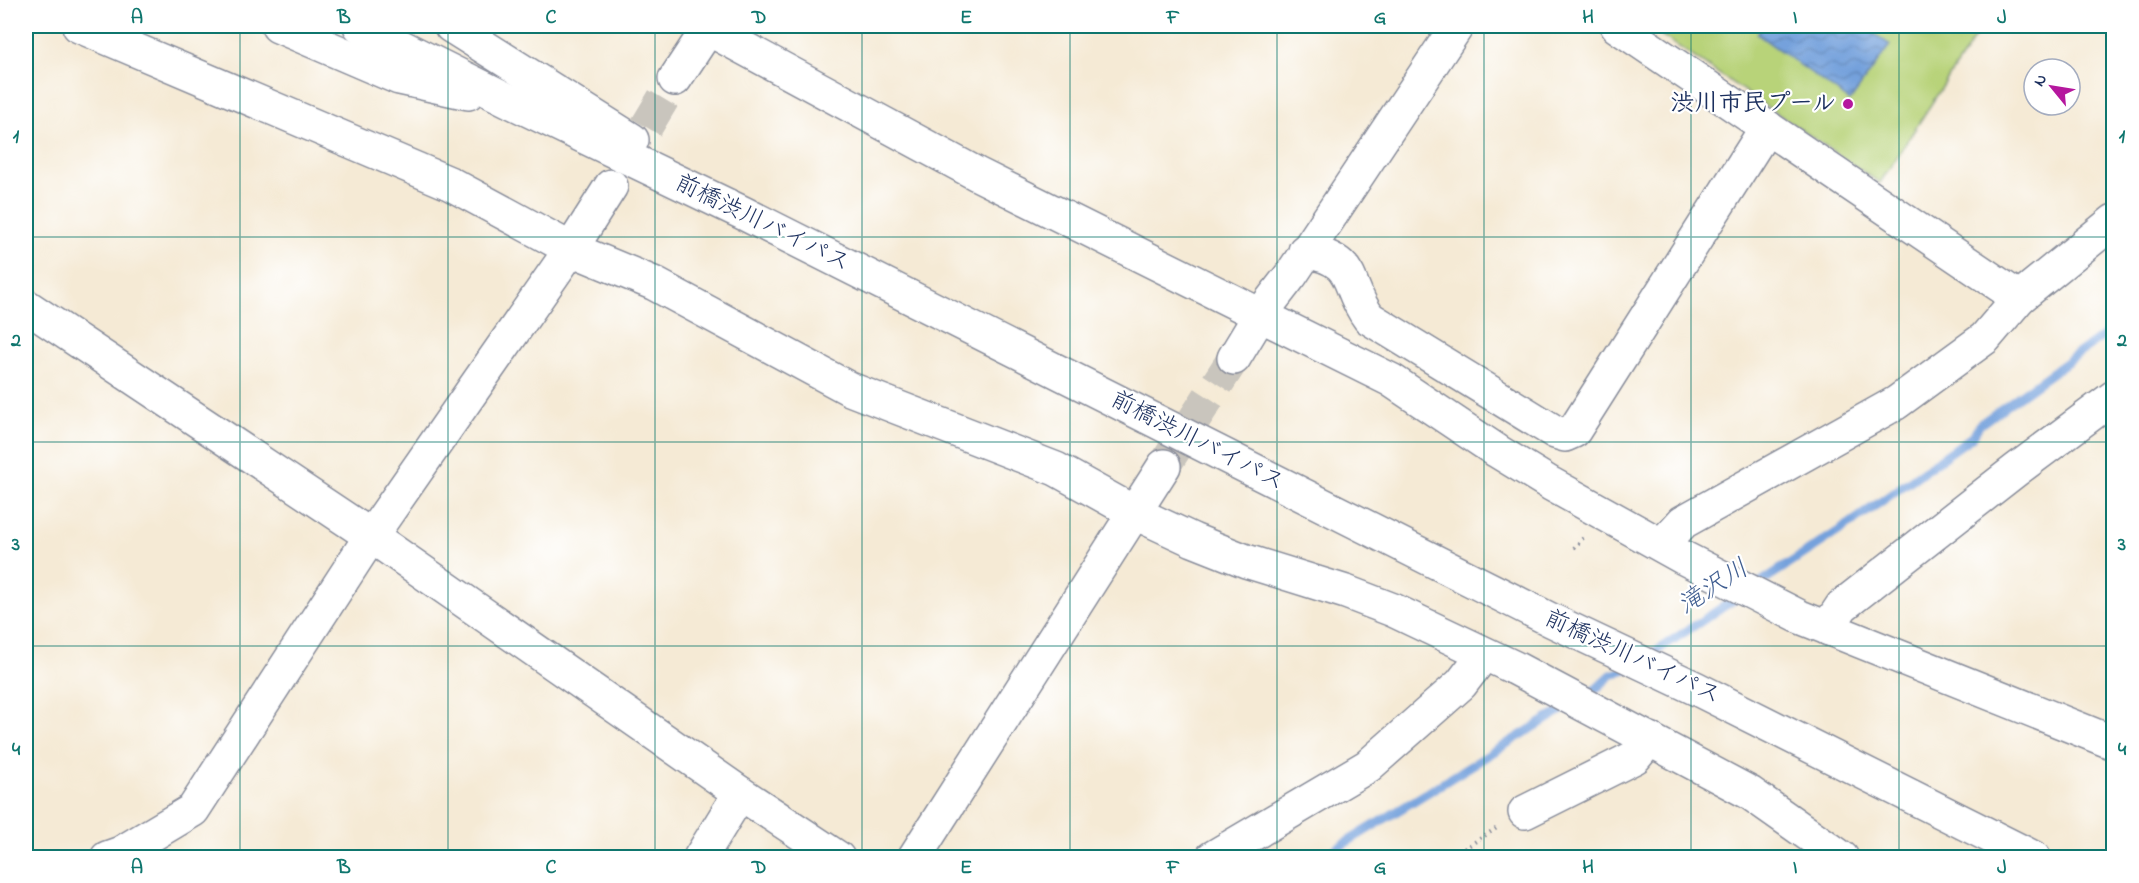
<svg xmlns="http://www.w3.org/2000/svg" width="2139" height="883" viewBox="0 0 2139 883" font-family="'Indie Flower','Klee One',sans-serif">
  <defs>
    <pattern id="water-waves" width="16" height="10" patternUnits="userSpaceOnUse" patternTransform="scale(1.5)"><rect width="16" height="10" fill="#74a1dc"/><path d="M0 5q4-4 8 0t8 0" fill="none" stroke="#5e84b6"/></pattern>
  </defs>
  <rect width="100%" height="100%" fill="#fff"/>
  <filter id="ink" filterUnits="userSpaceOnUse"><feTurbulence type="fractalNoise" baseFrequency=".0167" numOctaves="2"/><feDisplacementMap in="SourceGraphic" scale="12" xChannelSelector="R" yChannelSelector="G"/><feConvolveMatrix kernelMatrix="1 2 1 2 8 2 1 2 1" color-interpolation-filters="sRGB"/></filter>
  <filter id="wash" filterUnits="userSpaceOnUse"><feTurbulence type="fractalNoise" baseFrequency=".008" numOctaves="4" result="noise"/><feDisplacementMap in="SourceGraphic" scale="24" xChannelSelector="R" yChannelSelector="G"/><feGaussianBlur stdDeviation="1.35" result="paint"/><feColorMatrix in="noise" values="0 0 0 0 0 0 0 0 0 0 0 0 0 0 0 0 0 1.4 0 .05"/><feComposite in="paint" operator="in"/></filter>
  <g filter="url(#wash)">
    <rect width="100%" height="100%" fill="#f5ead5"/>
    <path fill="#b8d379" stroke="#6a816c" stroke-width="1.5" d="M1648,26H1982L1880,183Z"/>
    <path fill="url(#water-waves)" stroke="#48689d" stroke-width="1.5" d="M1763,26H1863L1890,45L1850,101L1757,34Z"/>
    <g fill="none" stroke-linecap="round" stroke-linejoin="round">
      <g stroke="#74a1dc" stroke-width="9">
        <path d="M1755,586L1851,523L1973,436L1979,425L2114,328"/>
        <path d="M1647,657L1741,595"/>
        <path d="M1584,696L1596,689L1611,675L1631,668"/>
        <path d="M1321,858L1570,705"/>
      </g>
    </g>
  </g>
  <g filter="url(#ink)">
    <g fill="none" stroke-linecap="round" stroke-linejoin="round">
      <g stroke="#c9c5bd" stroke-width="33" stroke-dasharray="33 16" stroke-linecap="butt">
        <path d="M621,169L675,79"/>
        <path d="M1164,466L1234,358"/>
      </g>
      <g stroke="#888c9a" stroke-width="36">
        <g id="minor">
          <path d="M79,26L449,183L571,249L653,283L850,389L1056,469L1135,513L1193,540L1246,561L1346,592L1393,610L1515,668L1750,793L1842,858"/>
          <path d="M703,26L977,174L1391,380L1497,451L1551,484L1684,558L1800,617L2114,743"/>
          <path d="M1617,26L2019,298"/>
          <path d="M675,79L710,26"/>
          <path d="M1305,251C1360,261 1343,283 1369,318L1555,432L1565,435L1574,431L1767,127"/>
          <path d="M26,306L371,536L740,793L838,858"/>
          <path d="M1234,358L1260,315L1291,275L1457,26"/>
          <path d="M1662,545L1683,522L1896,403L1985,338L2019,298L2114,221"/>
          <path d="M1829,629L1834,618L1842,606L2016,470L2114,397"/>
          <path d="M1525,812L1635,757L1650,739"/>
          <path d="M107,858L121,853L193,810L371,536L571,249L611,186"/>
          <path d="M700,858L740,793"/>
          <path d="M914,858L1164,466"/>
          <path d="M1212,858L1368,766L1461,684L1484,654"/>
        </g>
      </g>
      <g stroke="#888c9a" stroke-width="36">
        <g id="highway">
          <path d="M278,26L399,78L468,93"/>
          <path d="M360,26L514,103L743,213L1551,620L1697,689L2034,858"/>
          <path d="M451,26L632,140"/>
        </g>
      </g>
      <g stroke="#888c9a" stroke-width="4" stroke-dasharray="1.5 4.5" stroke-linecap="butt">
        <path d="M1574,548L1584,537"/>
        <path d="M1449,858L1497,828"/>
      </g>
      <use href="#minor" stroke="#fff" stroke-width="33"/>
      <use href="#highway" stroke="#fff" stroke-width="33"/>
    </g>
  </g>
  <path fill="none" stroke="#0f766e" stroke-width="1.5" stroke-opacity="0.55" d="M240,26V858M448,26V858M655,26V858M862,26V858M1070,26V858M1277,26V858M1484,26V858M1691,26V858M1899,26V858M26,237H2114M26,442H2114M26,646H2114"/>
  <circle fill="#b5179e" stroke="#fff" stroke-width="2" cx="1848" cy="104" r="6"/>
  <g text-anchor="middle" dominant-baseline="central" stroke-width="4.5" stroke-linejoin="round" paint-order="stroke">
    <g font-size="24" font-weight="bold" fill="#1b2f5e" stroke="#fff" text-anchor="end">
      <text x="1836" y="104">渋川市民プール</text>
    </g>
    <g font-size="24" fill="#1b2f5e" stroke="#fff">
      <text transform="translate(762 224) rotate(26)">前橋渋川バイパス</text>
      <text transform="translate(1197 442) rotate(27)">前橋渋川バイパス</text>
      <text transform="translate(1632 658) rotate(25)">前橋渋川バイパス</text>
    </g>
    <g font-size="26" font-style="italic" fill="#3f5d90" stroke="#fff">
      <text transform="translate(1714 588) rotate(-33)">滝沢川</text>
    </g>
  </g>
  <rect width="2139" height="883" fill="none" stroke="#fff" stroke-width="66"/>
  <g transform="translate(2052 87) rotate(300)"><circle r="28" fill="#ffffff" stroke="#a4acbf" stroke-width="1.5"/>
  <path d="M0-4.5L10 22L0 15L-10 22Z" fill="#b5179e"/>
  <text y="-9" font-size="16" font-weight="bold" text-anchor="middle" fill="#1b2f5e">N</text>
  </g>
  <rect x="33" y="33" width="2073" height="817" fill="none" stroke="#0f766e" stroke-width="2"/>
  <g font-size="20" text-anchor="middle" font-weight="bold" fill="#0f766e">
    <text x="137" y="23">A</text>
    <text x="344" y="23">B</text>
    <text x="551" y="23">C</text>
    <text x="759" y="23">D</text>
    <text x="966" y="23">E</text>
    <text x="1173" y="23">F</text>
    <text x="1380" y="23">G</text>
    <text x="1588" y="23">H</text>
    <text x="1795" y="23">I</text>
    <text x="2002" y="23">J</text>
    <text x="16" y="142">1</text>
    <text x="2122" y="142">1</text>
    <text x="16" y="346">2</text>
    <text x="2122" y="346">2</text>
    <text x="16" y="550">3</text>
    <text x="2122" y="550">3</text>
    <text x="16" y="755">4</text>
    <text x="2122" y="755">4</text>
    <text x="137" y="873">A</text>
    <text x="344" y="873">B</text>
    <text x="551" y="873">C</text>
    <text x="759" y="873">D</text>
    <text x="966" y="873">E</text>
    <text x="1173" y="873">F</text>
    <text x="1380" y="873">G</text>
    <text x="1588" y="873">H</text>
    <text x="1795" y="873">I</text>
    <text x="2002" y="873">J</text>
  </g>
</svg>
